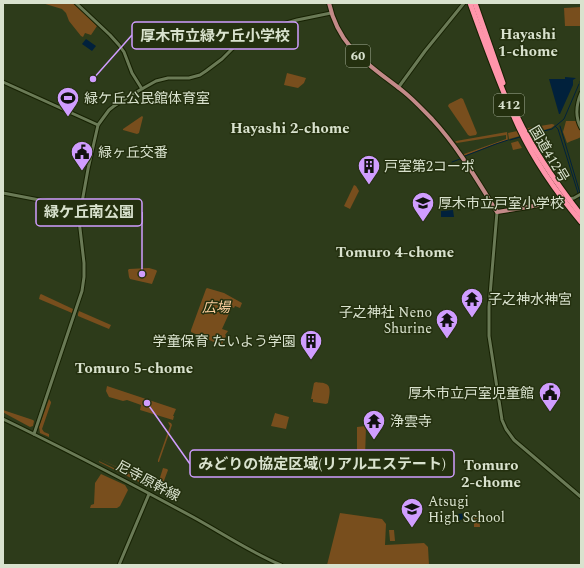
<svg xmlns="http://www.w3.org/2000/svg" width="584" height="568" viewBox="0 0 584 568" font-family="Spectral,'Noto Sans JP',serif">
  <rect width="100%" height="100%" fill="#2d3b1a"/>
  <g fill="#784e1d">
    <path d="M42,3H75L97,26L91,35L85,33L83,37L81,36L69,21L66,13L62,9Z"/>
    <path d="M581,7V26H565L564,8Z"/>
    <path d="M287,73L306,78L304,83L298,88L284,85Z"/>
    <path d="M461,98L463,99L477,133L476,135L470,136L468,135L448,106L449,104Z"/>
    <path d="M142,116L143,117L139,133L137,134L123,130V129Z"/>
    <path d="M566,121H576L581,131V137C576,140 572,140 567,143L563,132Z"/>
    <path d="M552,124L555,125L551,128L530,134L527,129L528,128Z"/>
    <path d="M517,131L520,136L509,139L508,133Z"/>
    <path d="M507,132L508,140L495,144L464,156V154L506,139V135L457,143L455,142L456,141Z"/>
    <path d="M518,141L522,148L513,150L511,143Z"/>
    <path d="M354,185L356,186L359,191L350,209L344,206Z"/>
    <path d="M149,268L156,270L157,271L152,284L130,279L129,277L128,270L129,269Z"/>
    <path d="M207,288L224,293L242,303L240,308L235,306L234,308L232,307L222,329L228,331L225,335L226,336L222,344L217,342L216,343L191,332V330L206,289Z"/>
    <path d="M41,294L73,309L72,313L39,299L40,295Z"/>
    <path d="M79,311L111,325L109,329L78,316V314Z"/>
    <path d="M316,382C319,383 323,382 326,384C332,386 329,398 328,403L326,404L313,402V399H311L314,383Z"/>
    <path d="M107,386L176,409L173,416H174L173,420L140,410L141,405L127,400L123,401L109,397L106,391Z"/>
    <path d="M49,399L51,402V403L42,429L44,432L49,434V437L40,433L39,427Z"/>
    <path d="M3,410L33,420L34,421L33,426L30,427L6,414L3,412Z"/>
    <path d="M275,413L289,417L286,429L271,426Z"/>
    <path d="M168,422L171,423L172,425L159,462H158V460L170,426Z"/>
    <path d="M366,426L365,458L385,459V465L369,464L367,476L353,475L349,476L352,464H365V459H355L356,452H357V427Z"/>
    <path d="M98,458L123,470L136,473L135,475L137,476L136,477L138,478L137,479L139,480V482L99,462V461L122,472V470Z"/>
    <path d="M163,468L167,469L168,470L162,486L158,484Z"/>
    <path d="M101,474L125,485L128,490L120,506L117,508H90L91,505L94,504L95,483Z"/>
    <path d="M340,513L382,519L386,524L385,545L424,543L428,547L429,565H327Z"/>
    <path d="M474,516H479L480,527H474Z"/>
    <path d="M389,530H394L395,541H390Z"/>
  </g>
  <g fill="#01213c">
    <path d="M86,39L96,46L92,51L82,44Z"/>
    <path d="M565,77L576,78L573,80V85L560,114H559L549,79H565Z"/>
    <path d="M453,210L454,217H441V211Z"/>
    <path d="M469,513V519L457,520V514Z"/>
  </g>
  <g fill="none" stroke-linecap="round" stroke-linejoin="round">
    <g stroke="#01213c" stroke-width="1">
      <path d="M580,82L581,79"/>
      <path d="M555,126L558,129L578,193"/>
      <path d="M560,126L580,193"/>
      <path d="M531,134L552,129L564,119L579,84"/>
      <path d="M510,140L520,137"/>
      <path d="M465,156L496,144L508,140"/>
      <path d="M452,162L460,159"/>
      <path d="M579,196L581,202"/>
    </g>
    <g stroke="#162102" stroke-width="5">
      <g id="minor">
        <path d="M76,3L110,35L119,45L124,52L132,73L142,89"/>
        <path d="M3,82L98,125"/>
        <path d="M398,88L425,51L464,3"/>
        <path d="M581,93C576,105 575,117 581,128"/>
        <path d="M3,193L81,208"/>
        <path d="M568,199L574,198L581,194"/>
        <path d="M497,212L489,307V336L502,420L506,429L514,440L581,497"/>
        <path d="M3,419C67,450 130,483 193,517C222,533 250,552 281,565"/>
        <path d="M34,434L82,291L84,277V263L79,220L81,208L88,169L98,125L109,110L114,106L140,90L156,81L168,78H189L200,75L206,71L222,59L236,45L255,32L297,20L331,13"/>
        <path d="M119,565L149,494"/>
      </g>
    </g>
    <g stroke="#162102" stroke-width="6">
      <path id="major" d="M329,3C339,49 370,65 404,92C414,100 423,110 432,119C458,147 477,180 497,212L528,207L563,200"/>
    </g>
    <g stroke="#162102" stroke-width="7">
      <g id="highway">
        <path d="M470,3C485,45 500,87 519,128C535,162 557,193 581,222"/>
        <path d="M475,3L503,83"/>
        <path d="M517,116C534,152 557,184 581,215"/>
      </g>
    </g>
    <use href="#minor" stroke="#6a7a56" stroke-width="3"/>
    <use href="#major" stroke="#c38a89" stroke-width="4"/>
    <use href="#highway" stroke="#ff95ab" stroke-width="5"/>
  </g>
  <defs>
    <g id="stadium-pin" transform="scale(1.15)"><path d="M0 17L-7.5 6A9.5 9.5 0 1 1 7.5 6Z" fill="#d09dff" stroke="#24300f"/><path d="M0-5a6.5 5 0 1 0 0 10a6.5 5 0 1 0 0-10ZM-3.5-1.8h7v3.6h-7Z" fill="#111"/></g>
    <g id="civic-pin" transform="scale(1.15)"><path d="M0 17L-7.5 6A9.5 9.5 0 1 1 7.5 6Z" fill="#d09dff" stroke="#24300f"/><path d="M-.6-6.5H3V-4.5H.6V-3L4-1V1h2V6H-6V1h2V-1L-.6-3ZM-1.2 2.5V6h2.4V2.5Z" fill="#111"/></g>
    <g id="building-pin" transform="scale(1.15)"><path d="M0 17L-7.5 6A9.5 9.5 0 1 1 7.5 6Z" fill="#d09dff" stroke="#24300f"/><path d="M-4-6H4V6H1V3H-1V6H-4ZM-2.5-4.3h1.7v1.8h-1.7ZM.8-4.3h1.7v1.8H.8ZM-2.5-1h1.7V.8h-1.7ZM.8-1h1.7V.8H.8Z" fill="#111"/></g>
    <g id="school-pin" transform="scale(1.15)"><path d="M0 17L-7.5 6A9.5 9.5 0 1 1 7.5 6Z" fill="#d09dff" stroke="#24300f"/><path d="M0-5L7-2L0 1L-7-2ZM-4 1L0 2.5L4 1V4Q0 6-4 4Z" fill="#111"/></g>
    <g id="temple-pin" transform="scale(1.15)"><path d="M0 17L-7.5 6A9.5 9.5 0 1 1 7.5 6Z" fill="#d09dff" stroke="#24300f"/><path d="M0-6L5-2H3V0L6.5 2.5H4V6H1.5V3h-3V6H-4V2.5H-6.5L-3 0V-2H-5Z" fill="#111"/></g>
  </defs>
  <g fill-rule="evenodd">
    <use href="#stadium-pin" x="68" y="98"/>
    <use href="#civic-pin" x="82" y="152"/>
    <use href="#building-pin" x="369" y="166"/>
    <use href="#school-pin" x="423" y="203"/>
    <use href="#temple-pin" x="472" y="299"/>
    <use href="#temple-pin" x="447" y="320"/>
    <use href="#building-pin" x="311" y="341"/>
    <use href="#civic-pin" x="550" y="393"/>
    <use href="#temple-pin" x="374" y="421"/>
    <use href="#school-pin" x="412" y="509"/>
  </g>
  <g text-anchor="middle" dominant-baseline="central" stroke-width="3" stroke-linejoin="round" paint-order="stroke">
    <g fill="#24300f" stroke="#a3ad95" stroke-width="1">
      <rect x="346" y="45" width="24" height="22" rx="3"/>
      <rect x="494" y="94" width="30" height="22" rx="3"/>
    </g>
    <g font-size="13" font-weight="bold" fill="#d9e2ce">
      <text x="358" y="56">60</text>
      <text x="509" y="105">412</text>
    </g>
    <g font-size="14" fill="#d9e2ce" stroke="#24300f" text-anchor="start">
      <text x="84" y="98">緑ケ丘公民館体育室</text>
      <text x="98" y="152">緑ヶ丘交番</text>
      <text x="384" y="166">戸室第2コーポ</text>
      <text x="438" y="203">厚木市立戸室小学校</text>
      <text x="488" y="299">子之神水神宮</text>
      <text x="432" y="312" text-anchor="end">子之神社 Neno<tspan x="432" dy="16">Shurine</tspan></text>
      <text x="296" y="341" text-anchor="end">学童保育 たいよう学園</text>
      <text x="534" y="393" text-anchor="end">厚木市立戸室児童館</text>
      <text x="390" y="421">浄雲寺</text>
      <text x="428" y="501">Atsugi<tspan x="428" dy="16">High School</tspan></text>
    </g>
    <g font-size="14" fill="#d9e2ce" stroke="#24300f">
      <text transform="translate(549 154) rotate(59)">国道412号</text>
      <text transform="translate(148 481) rotate(28)">尼寺原幹線</text>
    </g>
    <g font-size="14" font-style="italic" fill="#fcce9f" stroke="#24300f">
      <text x="216" y="307">広場</text>
    </g>
    <g font-size="15" font-weight="bold" fill="#d9e2ce" stroke="#24300f">
      <text x="528" y="34">Hayashi<tspan x="528" dy="17">1-chome</tspan></text>
      <text x="290" y="128">Hayashi 2-chome</text>
      <text x="395" y="252">Tomuro 4-chome</text>
      <text x="134" y="368">Tomuro 5-chome</text>
      <text x="491" y="465">Tomuro<tspan x="491" dy="17">2-chome</tspan></text>
    </g>
  </g>
  <path fill="none" stroke="#d09dff" stroke-width="1.5" d="M93 79L132 35M142 274L142 212M147 403L190 464"/>
  <g fill="#d09dff" stroke="#24300f" stroke-width="1.5">
    <circle cx="93" cy="79" r="4"/>
    <circle cx="142" cy="274" r="4"/>
    <circle cx="147" cy="403" r="4"/>
  </g>
  <g fill="#24300f" stroke="#d09dff" stroke-width="1.5">
    <rect x="132" y="22" width="166" height="27" rx="4"/>
    <rect x="36" y="199" width="106" height="27" rx="4"/>
    <rect x="190" y="450" width="264" height="27" rx="4"/>
  </g>
  <g font-size="15" text-anchor="middle" font-weight="bold" fill="#d9e2ce">
    <text x="215" y="41">厚木市立緑ケ丘小学校</text>
    <text x="89" y="217">緑ケ丘南公園</text>
    <text x="322" y="469">みどりの協定区域(リアルエステート)</text>
  </g>
  <rect width="584" height="568" fill="none" stroke="#d9e2ce" stroke-width="8"/>
</svg>
